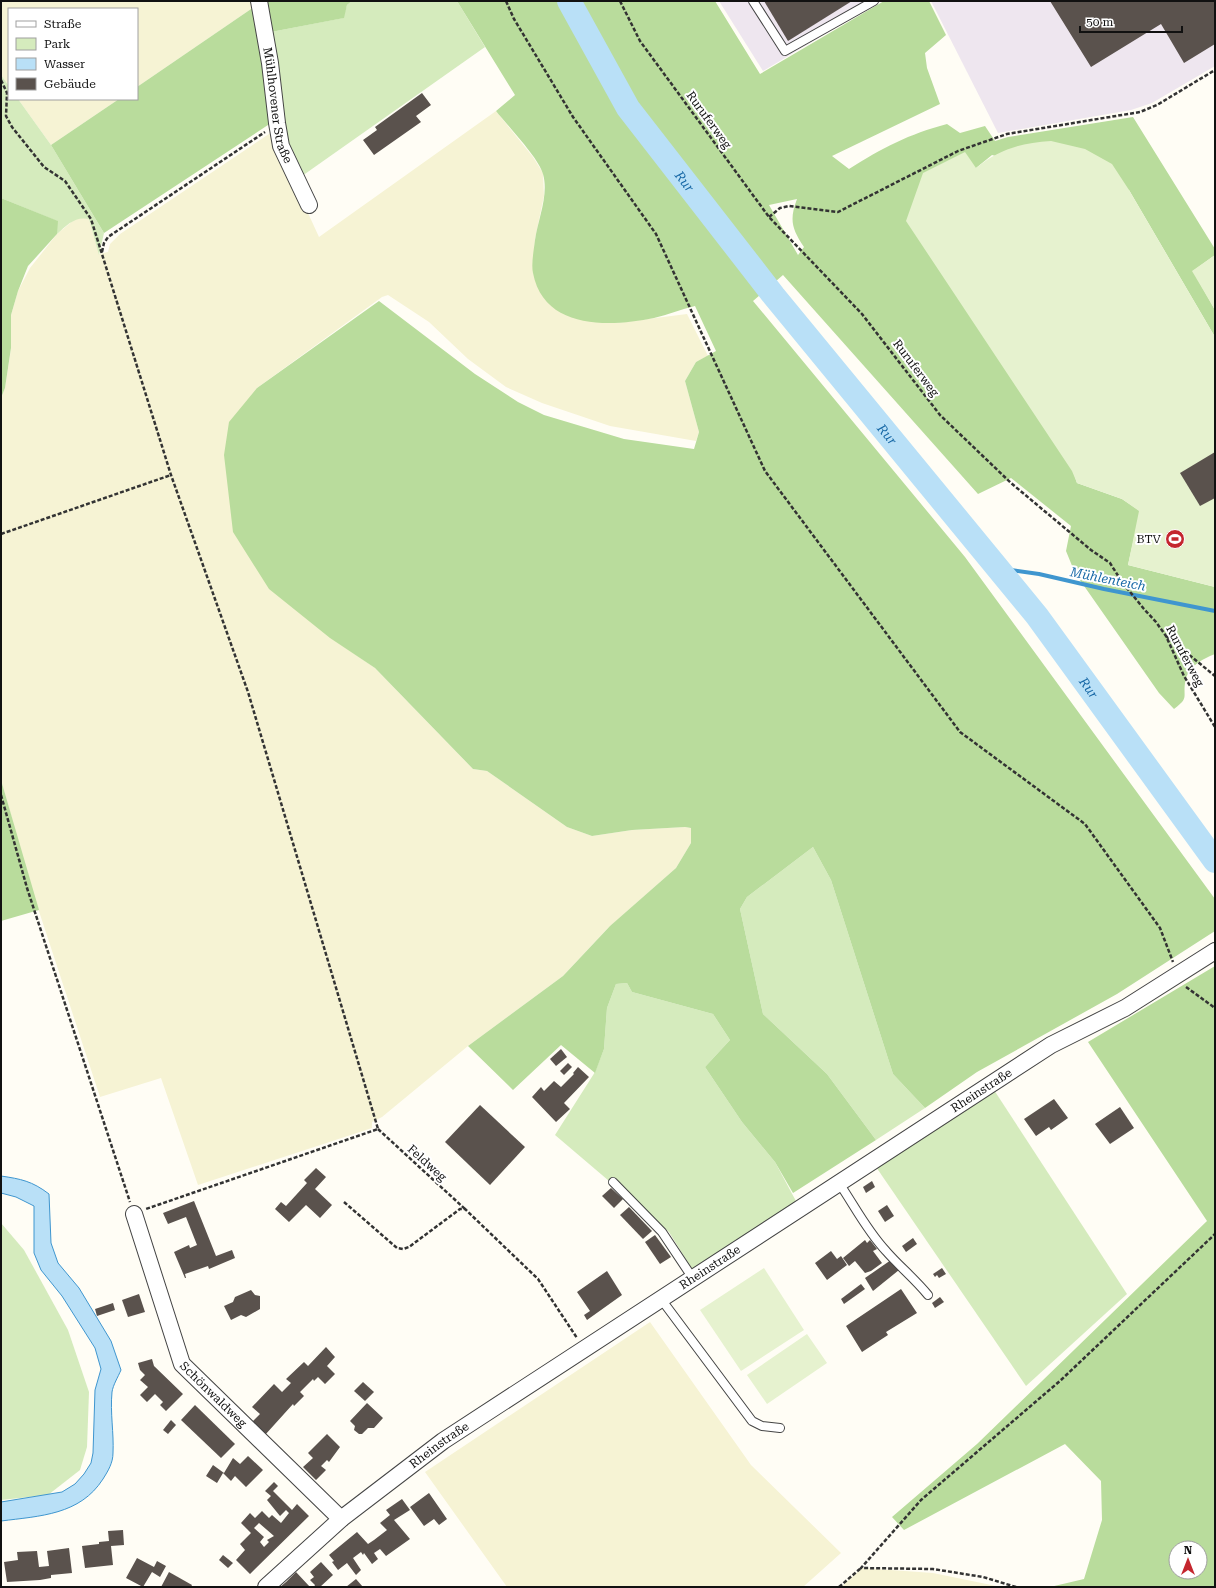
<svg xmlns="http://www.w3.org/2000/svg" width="1216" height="1588" viewBox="0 0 1216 1588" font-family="'Roboto Serif',serif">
  <rect width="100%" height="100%" fill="#fffdf5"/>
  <g fill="#eee6ef">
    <path d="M719,1H881L763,71Z"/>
    <path d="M931,1H1215V66L1152,103L1131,110L998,133Z"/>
  </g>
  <g fill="#f6f3d4">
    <path d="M1,1H253L254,7L137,87V9H9V86L1,75Z"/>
    <path d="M18,99H119L51,145Z"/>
    <path d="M496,111L533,157L543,173L544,196L535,239L533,273L616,323L687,314L708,356L696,362L685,381L699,432L696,441L610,426L542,403L506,387L468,359L429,322L388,295L382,297L257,388L330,637L375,668L473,769L487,771L567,827L592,836L632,830L685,827L691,828V843L676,868L608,928L563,976L468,1046L382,1117L372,1122V1128L198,1185L161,1078L100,1097L32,890L1,780V398L5,388L11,349V315L18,291L30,268L57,234L75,219L81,217L89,219L99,254L108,252L110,244L120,234L275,130L279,150L319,237Z"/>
    <path d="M650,1322L751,1465L841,1553L803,1587H507L425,1472Z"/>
    <path d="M862,1568L933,1573L1001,1587H841Z"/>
  </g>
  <g fill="#d5ebbd">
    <path d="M352,1H457L485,47L302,176L289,158L271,32L343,18L347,5Z"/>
    <path d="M1,75L9,86V99H18L51,145L104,233L99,255L89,219C75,216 67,225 57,234V221L1,198Z"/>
    <path d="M813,847L831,880L893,1074L925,1108L876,1140L827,1074L763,1014L740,909L747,897Z"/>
    <path d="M627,983L632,992L713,1014L730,1040L705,1067L742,1122L775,1162L797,1203L692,1269L669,1232L555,1135L595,1072L604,1049L607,1008L616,984Z"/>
    <path d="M994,1090L1127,1294L1026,1386L874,1164Z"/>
    <path d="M1,1223L24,1250L68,1330L89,1392L87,1447L80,1470L48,1495L1,1500Z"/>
  </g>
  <g fill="#b9dc9c" fill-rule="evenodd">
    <path d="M266,1H352L347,5L344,18L271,32Z"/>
    <path d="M457,1H715L760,74L884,1H929L946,35L925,53L927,68L940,104L832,156L849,169C882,148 909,134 947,124L960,133L985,126L995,141L1008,137L1133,117L1215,249V255L1193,271L1215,310V337L1129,190L992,155L976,168L1077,483L1122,499L1140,511L1128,565L1215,587V654C1202,659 1187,667 1185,683C1183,698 1189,698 1174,709L1159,693L1075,573L1066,551L1071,526L1011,478L978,494L783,275L753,301L965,557L1215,899V931L1117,994L977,1072L925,1108L893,1074L831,880L813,847L747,897L740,909L763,1014L827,1074L876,1140L793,1193L775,1162L742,1122L705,1067L730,1040L713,1014L632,992L627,983L616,984L607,1008L604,1049L595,1073L561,1045L513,1090L468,1046L563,976L610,926L676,868L691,843V828L685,827L632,830L592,836L567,827L487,771L473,769L375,668L330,638L269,589L233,532L224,455L229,422L257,388L379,301L475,374L518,402L544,415L624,439L694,449L699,432L685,381L696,362L716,351L695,306C681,309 668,315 654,318C610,327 544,330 533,273C531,264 534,249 535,240C538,219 549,195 543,174C539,158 507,125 496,111L515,95ZM797,199C789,220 792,229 804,247L798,255L769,205Z"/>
    <path d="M254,7L271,123L104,233L51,145L119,99H137V87Z"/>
    <path d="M1,198L58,221L57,234L28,266L18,291L11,315V348L5,388L1,398Z"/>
    <path d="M1,780L39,910L1,921Z"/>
    <path d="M1215,966V1587H1050L1084,1579L1102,1520L1101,1481L1065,1444L904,1530L892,1517L977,1444L1207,1221L1088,1042ZM1176,1548H1200V1572H1176Z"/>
  </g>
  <g fill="#e6f2cf">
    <path d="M1051,141L1085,149L1112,164L1129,190L1215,337V587L1128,565L1139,511L1122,499L1077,483L1072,471L906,221L923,173L965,152L976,168C1000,149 1021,143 1051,141Z"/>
    <path d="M1215,255V310L1192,271Z"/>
    <path d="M764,1268L804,1330L741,1371L700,1310Z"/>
    <path d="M807,1334L827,1363L767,1404L747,1375Z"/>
  </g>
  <path fill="#b9e0f7" stroke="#3f96cf" d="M1,1176C21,1179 32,1181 49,1194L51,1243L58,1263L79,1288L111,1341L121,1370C118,1377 113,1385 112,1392C110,1413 114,1433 113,1453C113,1463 108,1471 103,1479C80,1515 40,1516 1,1521V1502L62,1492L75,1484L84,1474L91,1463L93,1453L95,1390L101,1369L95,1348L62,1296L41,1270L34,1253V1206L16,1197L1,1193Z"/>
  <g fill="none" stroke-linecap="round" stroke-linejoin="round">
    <path stroke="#3f96cf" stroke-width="4" d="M997,568L1039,574L1104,589L1215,611"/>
    <path stroke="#b9e0f7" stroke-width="24" id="s1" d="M569,1L628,108L774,296L1037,616L1215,861"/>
  </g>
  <g fill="#5a524d" fill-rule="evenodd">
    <path d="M764,1H852L788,41Z"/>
    <path d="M1050,1H1215V44L1184,63L1161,24L1091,67Z"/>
    <path d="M422,93L431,105L416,116L421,122L374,155L363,140L377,130L375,127Z"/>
    <path d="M1215,452V498L1200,506L1180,473Z"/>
    <path d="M561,1049L567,1057L556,1066L550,1059Z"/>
    <path d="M568,1063L572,1067L564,1075L560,1071Z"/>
    <path d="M578,1067L589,1077L564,1103L570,1109L556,1122L532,1097L541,1087L544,1091L554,1081L561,1087L574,1074L573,1073Z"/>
    <path d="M1054,1099L1068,1118L1051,1130L1049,1127L1036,1136L1024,1119Z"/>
    <path d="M480,1105L525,1147L490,1185L445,1142Z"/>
    <path d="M1120,1107L1134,1128L1110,1144L1095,1124Z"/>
    <path d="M316,1168L326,1177L315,1189L332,1205L320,1218L306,1205L289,1222L275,1209L281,1202L286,1206L307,1183L304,1180Z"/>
    <path d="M872,1181L875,1187L866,1193L863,1187Z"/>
    <path d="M611,1188L623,1199L614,1208L602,1196Z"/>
    <path d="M194,1201L216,1256L232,1250L235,1258L209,1269L208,1266L185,1274L186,1278H185L174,1252L189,1245L190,1248L197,1245L186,1217L168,1224L163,1213Z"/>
    <path d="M887,1205L894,1216L885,1222L878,1211Z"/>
    <path d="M629,1207L652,1231L643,1239L620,1215Z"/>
    <path d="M655,1235L671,1257L660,1264L645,1242Z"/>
    <path d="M913,1238L917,1244L906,1252L902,1246Z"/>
    <path d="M865,1240L867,1243L870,1240L877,1249L873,1251L882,1263L871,1271L865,1273L855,1261L849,1266L843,1258Z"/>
    <path d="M831,1251L837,1259L841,1256L847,1265L827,1280L815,1263Z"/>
    <path d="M891,1260L899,1270L873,1291L865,1278Z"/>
    <path d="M942,1268L946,1274L939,1278L937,1275L935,1277L933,1274Z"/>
    <path d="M607,1271L622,1295L587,1320L584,1315L590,1311L577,1292Z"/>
    <path d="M861,1284L865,1289L844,1304L841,1299Z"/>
    <path d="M901,1289L917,1313L886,1332L888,1335L862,1352L846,1326Z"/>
    <path d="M251,1290L255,1295L260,1296V1309L246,1317L241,1315L231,1320L224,1306L233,1302L235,1297Z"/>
    <path d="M139,1294L145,1312L128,1317L122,1300Z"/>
    <path d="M940,1297L944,1302L935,1308L932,1303Z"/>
    <path d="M113,1303L115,1310L97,1316L95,1309Z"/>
    <path d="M326,1347L335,1357L327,1366L335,1374L325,1384L318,1377L314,1381L313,1379L300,1392L304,1396L294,1406L293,1404L265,1435L251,1423L260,1414L252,1407L274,1384L282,1392L291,1383L286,1379L304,1362L308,1366Z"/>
    <path d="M152,1359L154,1366L183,1394L166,1411L160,1405L163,1402L155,1394L147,1402L140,1395L148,1387L140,1380L145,1375L140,1370L138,1363Z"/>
    <path d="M363,1382L374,1392L365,1401L354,1391Z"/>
    <path d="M367,1403L383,1418L374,1428H368L362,1434H359L354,1430L355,1426L350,1421Z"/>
    <path d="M195,1405L235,1444L221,1458L181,1420Z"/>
    <path d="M171,1420L176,1425L168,1434L163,1430Z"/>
    <path d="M327,1434L340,1447L329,1462L327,1460L321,1466L326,1470L316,1480L303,1467L313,1458L308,1453Z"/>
    <path d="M248,1456L263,1470L246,1487L235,1476L231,1481L223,1473L217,1483L206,1476L213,1465L224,1473L233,1458L240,1464Z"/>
    <path d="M274,1482L278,1486L273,1491L292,1510L297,1504L309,1516L250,1574L236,1560L245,1550L240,1544L251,1533L241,1523L250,1513L255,1518L262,1511L269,1518L272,1515L281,1523L289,1513L286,1510L280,1516L267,1500L271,1496L265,1491ZM259,1523L274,1536L267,1540L269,1542L264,1547L260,1542L264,1537L254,1528Z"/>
    <path d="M429,1493L447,1519L439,1525L434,1519L424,1526L410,1507Z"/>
    <path d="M402,1499L410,1510L394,1520L410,1539L386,1556L380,1549L374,1553L378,1559L372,1564L364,1553L363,1555L361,1552L353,1558L361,1570L356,1575L347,1563L338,1570L332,1562L334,1561L329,1555L357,1532L368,1544L374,1540L387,1530L380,1523L390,1515L386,1510Z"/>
    <path d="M123,1530L124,1545L111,1546L113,1565L85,1568L82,1546L99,1544V1542L109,1541L108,1531Z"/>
    <path d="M69,1548L72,1573L51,1575V1578L40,1580L7,1582L4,1562L18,1560L17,1552L37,1551L39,1567L49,1566L47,1551Z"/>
    <path d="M223,1555L233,1563L228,1568L219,1560Z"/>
    <path d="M137,1558L154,1567L157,1561L166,1566L160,1577L152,1572L143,1587L126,1578Z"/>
    <path d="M321,1562L333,1575L320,1587H314L315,1585L310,1580L314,1577L310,1572Z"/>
    <path d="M169,1572L192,1585L191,1587H161Z"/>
    <path d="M296,1572L310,1587H280L286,1582Z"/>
    <path d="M356,1579L363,1587H346Z"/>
  </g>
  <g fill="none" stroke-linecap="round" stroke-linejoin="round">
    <g stroke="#444" stroke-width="10">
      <g id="service">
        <path d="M753,1L785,51L874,1"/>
        <path d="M613,1182L662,1232L692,1277"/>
        <path d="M839,1183C854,1205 867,1231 886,1251C899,1266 915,1279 928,1295"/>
        <path d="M661,1299L752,1421L762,1426L780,1428"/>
      </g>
    </g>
    <g stroke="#444" stroke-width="18">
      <g id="minor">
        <path id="s2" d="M259,1L270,63L277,123L281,146L309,205"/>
        <path id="s3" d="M134,1214L182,1364L341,1519"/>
        <path id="s4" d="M266,1587L341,1519L443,1441L1051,1045L1125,1008L1215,951"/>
      </g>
    </g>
    <g stroke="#333" stroke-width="2.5" stroke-dasharray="4 2" stroke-linecap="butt">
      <path d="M506,1L514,19L573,117L656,234L765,471L960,732L1085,824L1160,928L1173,962"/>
      <path d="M620,1L640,41L769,217L862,314L940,415L1011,483L1091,550L1110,563L1122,582L1144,609L1156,622L1166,636L1184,676L1215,727"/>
      <path d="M1,80L7,93L6,116L12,127L44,167L65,181L91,219L171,475L248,692L378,1129L146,1209"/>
      <path d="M769,217L780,208L789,206L838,212L958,151L1007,134L1140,112L1157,105L1215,70"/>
      <path d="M102,252L104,243L108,237L265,132"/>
      <path d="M1,534L171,475"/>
      <path d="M1166,636L1215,676"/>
      <path d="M1,795L27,888L130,1202"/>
      <path d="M1186,987L1215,1008"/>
      <path d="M378,1129L465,1209"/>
      <path d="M344,1202L397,1248L403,1249L409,1247L460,1209H465L538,1279L577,1338"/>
      <path d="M839,1587L861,1568"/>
      <path d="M1016,1587L983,1577L933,1569L861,1568L921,1500L1061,1380L1215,1234"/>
    </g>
    <use href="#service" stroke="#fff" stroke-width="8"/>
    <use href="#minor" stroke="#fff" stroke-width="16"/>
  </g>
  <defs>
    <g id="stadium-disc" transform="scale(1)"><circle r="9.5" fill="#c4262e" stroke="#fff"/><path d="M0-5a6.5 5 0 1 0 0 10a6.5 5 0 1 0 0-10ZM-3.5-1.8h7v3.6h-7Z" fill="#fff"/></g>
  </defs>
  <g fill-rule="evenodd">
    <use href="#stadium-disc" x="1175" y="539"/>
  </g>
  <g text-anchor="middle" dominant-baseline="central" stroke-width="4" stroke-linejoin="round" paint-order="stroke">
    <g font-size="12" fill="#111" stroke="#fff">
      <text stroke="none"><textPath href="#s2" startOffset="106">Mühlhovener Straße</textPath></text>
      <text transform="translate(709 120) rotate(54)">Ruruferweg</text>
      <text transform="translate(916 368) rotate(53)">Ruruferweg</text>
      <text transform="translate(1185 656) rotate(62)">Ruruferweg</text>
      <text stroke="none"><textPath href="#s4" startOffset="872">Rheinstraße</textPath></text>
      <text transform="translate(427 1163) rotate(42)">Feldweg</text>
      <text stroke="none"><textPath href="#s4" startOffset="548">Rheinstraße</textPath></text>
      <text stroke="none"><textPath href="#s3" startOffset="201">Schönwaldweg</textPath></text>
      <text stroke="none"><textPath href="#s4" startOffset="224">Rheinstraße</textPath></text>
    </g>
    <g font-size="12" fill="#111" stroke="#fff" text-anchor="end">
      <text x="1161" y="539">BTV</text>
    </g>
    <g font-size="13" font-style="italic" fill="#1768a6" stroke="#fff">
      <text stroke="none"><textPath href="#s1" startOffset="215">Rur</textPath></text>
      <text stroke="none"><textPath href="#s1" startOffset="539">Rur</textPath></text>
      <text transform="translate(1108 579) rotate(11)">Mühlenteich</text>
      <text stroke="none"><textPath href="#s1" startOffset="863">Rur</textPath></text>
    </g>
  </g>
  <rect width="1216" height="1588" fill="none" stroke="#111111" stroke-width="4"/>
  <rect x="8" y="8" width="130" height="92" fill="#ffffff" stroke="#a0a0a0"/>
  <rect x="16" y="21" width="20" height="6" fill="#ffffff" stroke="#a0a0a0"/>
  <text x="44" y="28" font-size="12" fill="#111111">Straße</text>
  <rect x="16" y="38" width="20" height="12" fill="#d5ebbd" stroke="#a0a0a0"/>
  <text x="44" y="48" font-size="12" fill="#111111">Park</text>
  <rect x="16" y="58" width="20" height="12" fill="#b9e0f7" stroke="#a0a0a0"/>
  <text x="44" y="68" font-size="12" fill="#111111">Wasser</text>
  <rect x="16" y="78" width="20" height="12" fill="#5a524d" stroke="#a0a0a0"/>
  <text x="44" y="88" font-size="12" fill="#111111">Gebäude</text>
  <g transform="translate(1188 1560)"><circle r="19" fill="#ffffff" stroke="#a0a0a0"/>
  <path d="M0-3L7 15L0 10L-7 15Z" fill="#c4262e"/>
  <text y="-6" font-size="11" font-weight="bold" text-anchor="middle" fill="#111111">N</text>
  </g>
  <path d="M1080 26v6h102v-6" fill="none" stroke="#111111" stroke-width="2"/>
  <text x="1086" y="26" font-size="12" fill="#111111" stroke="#ffffff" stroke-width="3" paint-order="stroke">50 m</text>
</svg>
